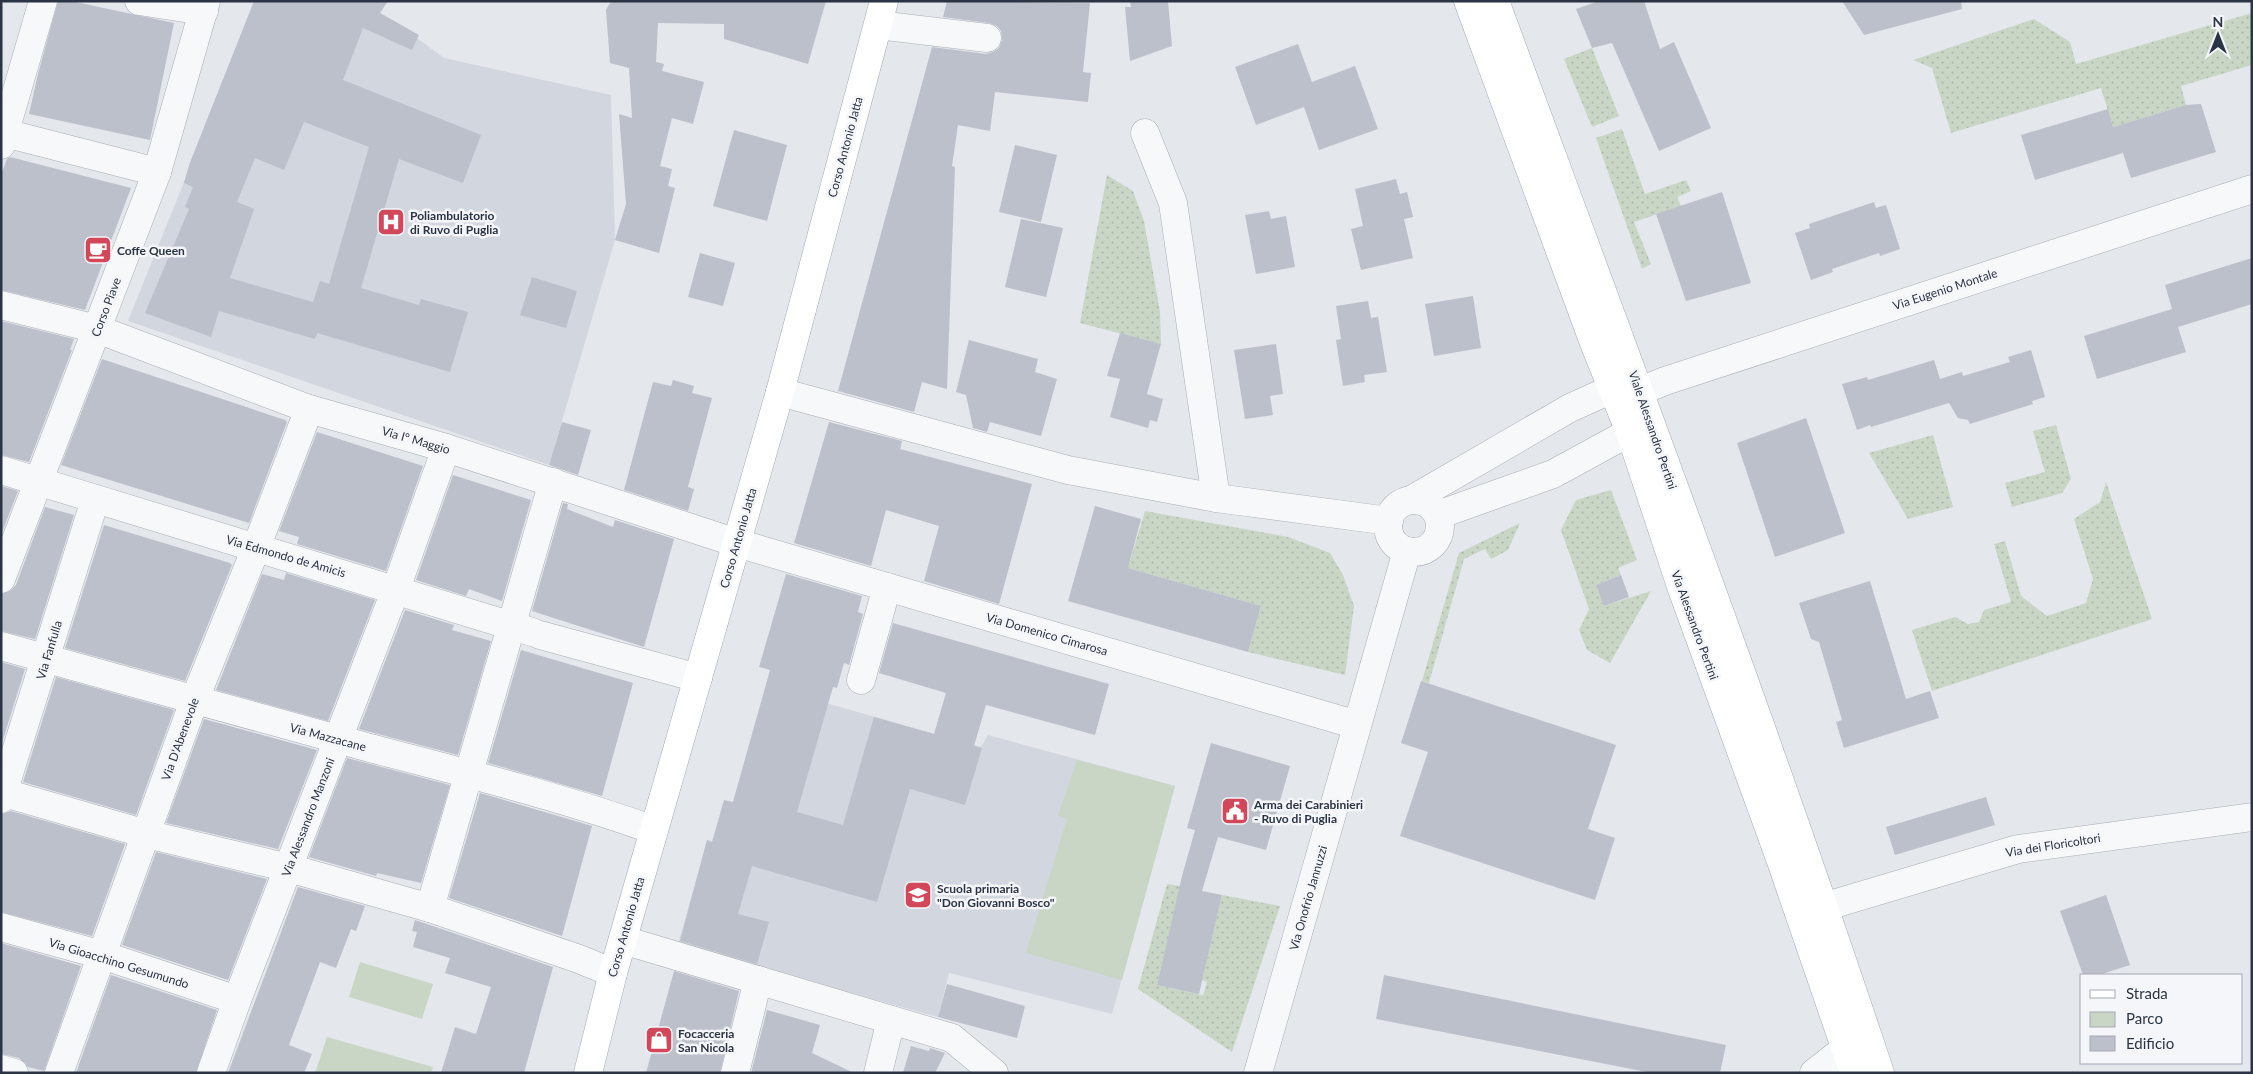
<svg xmlns="http://www.w3.org/2000/svg" width="2253" height="1074" viewBox="0 0 2253 1074" font-family="Lato,sans-serif">
  <defs>
    <pattern id="garden-dots" width="8" height="8" patternUnits="userSpaceOnUse" patternTransform="scale(1.25)"><rect width="8" height="8" fill="#c9d6c5"/><path d="M2 2h.1M6 6h.1" fill="none" stroke="#adb8ab" stroke-width="1.8" stroke-linecap="round"/></pattern>
  </defs>
  <rect width="100%" height="100%" fill="#e4e7ec"/>
  <g fill="#d2d6de">
    <path d="M257,1L394,21L444,58L611,95L615,240L549,465L128,321Z"/>
    <path d="M766,686L981,747L988,735L1175,786L1112,1014L949,973L938,1017L678,945L707,840L727,845L733,802Z"/>
  </g>
  <g fill="#c9d6c5">
    <path d="M1077,760L1175,786L1122,980L1026,953L1067,819L1058,816Z"/>
    <path d="M360,962L433,984L422,1019L349,997Z"/>
    <path d="M327,1037L433,1067L431,1073H315Z"/>
  </g>
  <g fill="url(#garden-dots)">
    <path d="M2252,13V65L2181,86L2186,105L2113,127L2101,88L1951,133L1932,68L1913,60L2034,19L2070,42L2076,64Z"/>
    <path d="M1592,48L1619,116L1592,127L1564,59Z"/>
    <path d="M1622,129L1645,194L1686,180L1691,191L1677,197L1681,206L1634,222L1651,264L1642,269L1596,138Z"/>
    <path d="M1107,175L1133,191L1144,221L1160,312L1161,344L1080,323Z"/>
    <path d="M2056,425L2071,479L2062,493L2012,507L2005,483L2045,472L2033,431Z"/>
    <path d="M1933,435L1953,507L1908,519L1869,453Z"/>
    <path d="M2106,482L2152,619L1932,691L1912,630L1955,617L1968,624L1979,622L1984,610L2011,602L1994,544L2005,541L2021,596L2047,616L2086,603L2093,579L2074,519L2100,502Z"/>
    <path d="M1611,490L1637,560L1618,568L1621,575L1596,585L1604,606L1651,591L1610,663L1587,650L1579,630L1589,609L1561,530L1576,500Z"/>
    <path d="M1145,511L1288,537L1330,553L1343,575L1354,606L1345,675L1248,652L1261,606L1128,568Z"/>
    <path d="M1520,523L1508,550L1491,559L1485,549L1464,559L1429,683L1422,681L1459,553Z"/>
    <path d="M1167,884L1186,887L1175,908L1157,985L1203,995L1207,982L1202,980L1222,895L1280,906L1232,1052L1138,989Z"/>
  </g>
  <g fill="#bbc0ca" fill-rule="evenodd">
    <path d="M58,1H71L174,23L150,140L29,114L38,74Z"/>
    <path d="M254,1H388L380,13L419,35L412,50L363,28L343,80L481,135L463,183L399,159L361,288L419,305L421,299L468,312L450,372L317,333L315,339L219,311L211,337L145,313L189,209L185,207L193,187L184,183L189,165ZM304,122L369,147L329,284L320,281L313,302L230,278L254,209L237,202L255,158L284,170Z"/>
    <path d="M611,1H826L808,64L724,39V24L658,23L656,62L664,64L662,71L704,82L693,124L672,118L660,166L672,169L668,186L675,188L659,253L615,240L626,204L619,114L632,118L629,68L610,63L606,10Z"/>
    <path d="M947,1L1090,3L1083,72L1091,73L1088,102L995,92L990,131L958,125L952,166L955,167L947,389L922,382L914,412L838,391L932,47L986,54L993,52L999,48L1002,40L1001,31L997,26L989,23L943,17Z"/>
    <path d="M1130,1H1168L1172,46L1130,61L1125,7H1131Z"/>
    <path d="M1599,1H1644L1660,49L1674,42L1711,128L1659,151L1612,43L1592,48L1576,9Z"/>
    <path d="M1842,1H1961L1962,9L1864,35Z"/>
    <path d="M1298,44L1312,82L1355,66L1378,129L1319,150L1304,107L1256,125L1235,67Z"/>
    <path d="M2201,104L2216,152L2131,178L2123,153L2035,180L2021,135L2108,109L2113,127L2186,105Z"/>
    <path d="M734,130L787,145L767,221L713,206Z"/>
    <path d="M1015,145L1057,155L1041,222L999,212Z"/>
    <path d="M10,157L131,188L85,310L1,290V175L7,159Z"/>
    <path d="M1396,179L1400,194L1407,192L1413,217L1404,219L1413,258L1361,270L1351,229L1363,226L1355,189Z"/>
    <path d="M1722,192L1751,283L1686,301L1656,214Z"/>
    <path d="M1874,202L1876,208L1886,205L1900,249L1880,256L1879,253L1832,269L1833,272L1811,280L1795,233L1810,228L1809,224Z"/>
    <path d="M1269,211L1271,219L1286,216L1295,267L1256,274L1245,215Z"/>
    <path d="M1021,219L1063,228L1046,297L1005,287Z"/>
    <path d="M700,253L735,263L723,306L688,297Z"/>
    <path d="M2252,258V304L2178,327L2186,352L2097,379L2084,336L2172,309L2165,285Z"/>
    <path d="M532,277L577,291L566,328L520,315Z"/>
    <path d="M1473,296L1481,348L1434,356L1425,304Z"/>
    <path d="M1368,301L1371,318L1378,317L1387,372L1364,375L1365,382L1343,386L1336,340L1341,339L1336,306Z"/>
    <path d="M1,321L74,339L70,350H72L29,462L1,455Z"/>
    <path d="M1120,333L1161,344L1147,394L1163,399L1157,422L1150,420L1148,428L1110,417L1120,379L1107,376Z"/>
    <path d="M969,340L1038,359L1035,372L1057,379L1041,436L990,422L987,432L973,428L966,395L956,392Z"/>
    <path d="M1276,344L1283,394L1270,396L1273,415L1245,419L1234,350Z"/>
    <path d="M2031,350L2045,397L2032,401L2033,404L1970,424L1968,420L1958,418L1949,403L1871,427L1870,425L1857,430L1842,384L1867,377L1868,380L1934,360L1940,379L1962,372L1963,376L2010,362L2008,357Z"/>
    <path d="M102,359L285,420L287,422L249,523L61,465Z"/>
    <path d="M673,380L694,386L692,393L712,398L688,487L694,489L688,511L624,490L653,382L671,386Z"/>
    <path d="M1806,418L1845,533L1775,557L1737,443Z"/>
    <path d="M562,422L591,430L578,475L549,465Z"/>
    <path d="M829,422L902,441L900,449L1032,484L999,604L924,581L939,526L886,510L871,566L794,543Z"/>
    <path d="M317,432L423,466L386,571L297,544L299,537L279,531Z"/>
    <path d="M453,475L531,500L502,601L469,589L466,596L416,580Z"/>
    <path d="M1,486L18,491L1,535Z"/>
    <path d="M563,503L568,504L567,509L613,527L615,520L674,539L644,647L532,611Z"/>
    <path d="M1095,506L1141,519L1128,568L1261,606L1248,652L1068,601Z"/>
    <path d="M45,507L74,515L35,639L1,631V594L10,591L16,585Z"/>
    <path d="M104,525L230,563L232,565L185,681L65,648Z"/>
    <path d="M286,573L375,600L328,721L216,690L262,574L284,580Z"/>
    <path d="M786,574L862,596L858,612L863,614L849,665L844,663L837,688L833,687L797,812L843,825L874,717L934,734L946,693L879,673L893,623L1109,684L1095,735L986,705L974,746L982,748L965,805L910,789L877,902L752,866L738,914L769,922L757,964L680,941L707,840L712,842L724,800L733,802L770,670L759,667Z"/>
    <path d="M1621,575L1629,597L1604,606L1596,585Z"/>
    <path d="M1870,581L1906,699L1930,691L1939,718L1844,748L1836,722L1842,720L1819,642L1811,639L1799,603Z"/>
    <path d="M405,610L454,625L452,630L491,641L458,755L359,729Z"/>
    <path d="M521,650L633,683L602,796L488,763Z"/>
    <path d="M1,662L25,669L1,746Z"/>
    <path d="M56,677L174,710L136,815L23,782Z"/>
    <path d="M1421,681L1616,745L1588,829L1615,838L1595,900L1400,836L1428,752L1401,743Z"/>
    <path d="M204,719L317,750L278,849L166,823Z"/>
    <path d="M1211,743L1290,766L1266,850L1218,837L1202,891L1222,895L1199,994L1157,985L1182,876L1195,830L1187,828Z"/>
    <path d="M347,758L450,785L421,883L377,873L376,876L309,857Z"/>
    <path d="M480,793L592,826L562,936L449,898Z"/>
    <path d="M1986,797L1995,825L1895,855L1886,827Z"/>
    <path d="M11,811L125,844L92,936L1,912V814Z"/>
    <path d="M156,852L267,879L228,980L122,945Z"/>
    <path d="M298,887L365,906L356,931L351,929L336,968L320,962L289,1045L312,1054L304,1073H228Z"/>
    <path d="M2106,895L2130,965L2099,975H2083L2060,911Z"/>
    <path d="M415,920L553,967L524,1073H441L455,1027L476,1034L491,987L445,973L450,958L413,947L417,932L412,931Z"/>
    <path d="M1,943L81,966L44,1071L28,1067L19,1058L1,1054Z"/>
    <path d="M674,971L739,991L720,1073H646Z"/>
    <path d="M111,975L217,1010L196,1073H76Z"/>
    <path d="M1384,975L1726,1045L1720,1073H1652L1376,1019Z"/>
    <path d="M947,984L1025,1006L1017,1038L938,1017Z"/>
    <path d="M767,1010L820,1025L812,1053L854,1073H751Z"/>
    <path d="M911,1046L929,1051L930,1048L945,1053L935,1073H903Z"/>
  </g>
  <g fill="none" stroke-linecap="round" stroke-linejoin="round">
    <g stroke="#a9aeb7" stroke-width="29">
      <g id="minor">
        <path d="M139,1L204,11"/>
        <path d="M878,25L987,38"/>
        <path d="M1,132L157,172"/>
        <path d="M1145,133L1173,203L1216,498"/>
        <path d="M1,145L43,1"/>
        <path d="M1,305L97,329L309,409L446,448L737,543L1357,725"/>
        <path d="M780,392L1068,470L1216,498L1389,521"/>
        <path d="M1,470L532,632"/>
        <path d="M1411,500L1570,408L1612,389L1640,391L1665,381L2252,189"/>
        <circle cx="1414" cy="526" r="26"/>
        <path d="M1438,515L1553,474L1630,432L1635,410"/>
        <path d="M1,579L157,172L206,1"/>
        <path d="M540,635L698,678"/>
        <path d="M1,646C124,680 247,715 370,748C465,773 561,797 654,830"/>
        <path d="M861,680L887,587"/>
        <path d="M1,792L146,834L289,868L430,908L579,959L613,973"/>
        <path d="M1,799L95,500"/>
        <path d="M430,908C472,767 511,624 553,482"/>
        <path d="M1800,914L2018,849L2252,817"/>
        <path d="M1,927L102,955L237,1000"/>
        <path d="M623,940L952,1038L994,1073"/>
        <path d="M1,1069L14,1073"/>
        <path d="M59,1073L194,701L256,548L309,409"/>
        <path d="M211,1073L237,1000L396,589L446,448"/>
        <path d="M735,1073L758,980"/>
        <path d="M878,1073L891,1020"/>
        <path d="M1258,1073L1407,551"/>
        <path d="M1814,1073L1846,1048"/>
      </g>
    </g>
    <g stroke="#a3abb8" stroke-width="29">
      <g id="major">
        <path d="M1468,1L1594,343L1630,432L1682,589L1781,861L1854,1073"/>
        <path d="M1495,1C1626,357 1760,712 1880,1073"/>
        <path d="M588,1073L613,973L780,392L884,1"/>
      </g>
    </g>
    <use href="#minor" stroke="#f7f8fa" stroke-width="28"/>
    <use href="#major" stroke="#fff" stroke-width="28"/>
  </g>
  <defs>
    <g id="hospital-square" transform="scale(1.4375)"><rect x="-9" y="-9" width="18" height="18" rx="4" fill="#d3475b" stroke="#f4f6f9"/><path d="M-5-5h3v3.5h4V-5h3V5h-3V1.5h-4V5h-3Z" fill="#fff"/></g>
    <g id="cafe-square" transform="scale(1.4375)"><rect x="-9" y="-9" width="18" height="18" rx="4" fill="#d3475b" stroke="#f4f6f9"/><path d="M-5.5-4.5H6V0H3Q3 3.5 0 3.5H-2.5Q-5.5 3.5-5.5 0ZM3-3.2v2h1.7v-2ZM-6 4.5H4V6H-6Z" fill="#fff"/></g>
    <g id="civic-square" transform="scale(1.4375)"><rect x="-9" y="-9" width="18" height="18" rx="4" fill="#d3475b" stroke="#f4f6f9"/><path d="M-.6-6.5H3V-4.5H.6V-3L4-1V1h2V6H-6V1h2V-1L-.6-3ZM-1.2 2.5V6h2.4V2.5Z" fill="#fff"/></g>
    <g id="school-square" transform="scale(1.4375)"><rect x="-9" y="-9" width="18" height="18" rx="4" fill="#d3475b" stroke="#f4f6f9"/><path d="M0-5L7-2L0 1L-7-2ZM-4 1L0 2.5L4 1V4Q0 6-4 4Z" fill="#fff"/></g>
    <g id="shop-square" transform="scale(1.4375)"><rect x="-9" y="-9" width="18" height="18" rx="4" fill="#d3475b" stroke="#f4f6f9"/><path d="M-5-2.5h2.3a2.7 3.5 0 0 1 5.4 0H5L5.5 6h-11ZM-1.5-2.5h3a1.5 2.3 0 0 0-3 0Z" fill="#fff"/></g>
  </defs>
  <g fill-rule="evenodd">
    <use href="#hospital-square" x="391" y="222"/>
    <use href="#cafe-square" x="98" y="250"/>
    <use href="#civic-square" x="1235" y="811"/>
    <use href="#school-square" x="918" y="895"/>
    <use href="#shop-square" x="659" y="1040"/>
  </g>
  <g text-anchor="middle" dominant-baseline="central" stroke-width="5" stroke-linejoin="round" paint-order="stroke">
    <g font-size="12" fill="#2b3445" stroke="#f4f6f9">
      <text transform="translate(845 147) rotate(-75)">Corso Antonio Jatta</text>
      <text transform="translate(1945 289) rotate(-18)">Via Eugenio Montale</text>
      <text transform="translate(106 307) rotate(-69)">Corso Piave</text>
      <text transform="translate(1653 430) rotate(71)">Viale Alessandro Pertini</text>
      <text transform="translate(416 440) rotate(16)">Via I° Maggio</text>
      <text transform="translate(738 538) rotate(-74)">Corso Antonio Jatta</text>
      <text transform="translate(286 556) rotate(16)">Via Edmondo de Amicis</text>
      <text transform="translate(1695 625) rotate(70)">Via Alessandro Pertini</text>
      <text transform="translate(1047 634) rotate(16)">Via Domenico Cimarosa</text>
      <text transform="translate(49 650) rotate(-73)">Via Fanfulla</text>
      <text transform="translate(328 737) rotate(15)">Via Mazzacane</text>
      <text transform="translate(180 739) rotate(-70)">Via D'Abenevole</text>
      <text transform="translate(308 817) rotate(-69)">Via Alessandro Manzoni</text>
      <text transform="translate(2053 845) rotate(-9)">Via dei Floricoltori</text>
      <text transform="translate(1308 898) rotate(-74)">Via Onofrio Jannuzzi</text>
      <text transform="translate(626 927) rotate(-74)">Corso Antonio Jatta</text>
      <text transform="translate(119 963) rotate(17)">Via Gioacchino Gesumundo</text>
    </g>
    <g font-size="12" font-weight="bold" fill="#2b3445" stroke="#f4f6f9" text-anchor="start">
      <text x="410" y="215">Poliambulatorio<tspan x="410" dy="14">di Ruvo di Puglia</tspan></text>
      <text x="117" y="250">Coffe Queen</text>
      <text x="1254" y="804">Arma dei Carabinieri<tspan x="1254" dy="14">- Ruvo di Puglia</tspan></text>
      <text x="937" y="888">Scuola primaria<tspan x="937" dy="14">"Don Giovanni Bosco"</tspan></text>
      <text x="678" y="1033">Focacceria<tspan x="678" dy="14">San Nicola</tspan></text>
    </g>
  </g>
  <rect width="2253" height="1074" fill="none" stroke="#2b3445" stroke-width="5"/>
  <rect x="2080" y="974" width="162" height="90" fill="#f4f6f9" stroke="#a4a8b1"/>
  <rect x="2090" y="990" width="25" height="8" fill="#ffffff" stroke="#a4a8b1"/>
  <text x="2126" y="999" font-size="15" fill="#2b3445">Strada</text>
  <rect x="2090" y="1012" width="25" height="15" fill="#c9d6c5" stroke="#a4a8b1"/>
  <text x="2126" y="1024" font-size="15" fill="#2b3445">Parco</text>
  <rect x="2090" y="1036" width="25" height="15" fill="#bbc0ca" stroke="#a4a8b1"/>
  <text x="2126" y="1049" font-size="15" fill="#2b3445">Edificio</text>
  <g transform="translate(2218 35)" stroke="#f4f6f9" stroke-width="4" paint-order="stroke">
  <path d="M0-4L9 19L0 12L-9 19Z" fill="#2b3445"/>
  <text y="-8" font-size="14" font-weight="bold" text-anchor="middle" fill="#2b3445">N</text>
  </g>
</svg>
